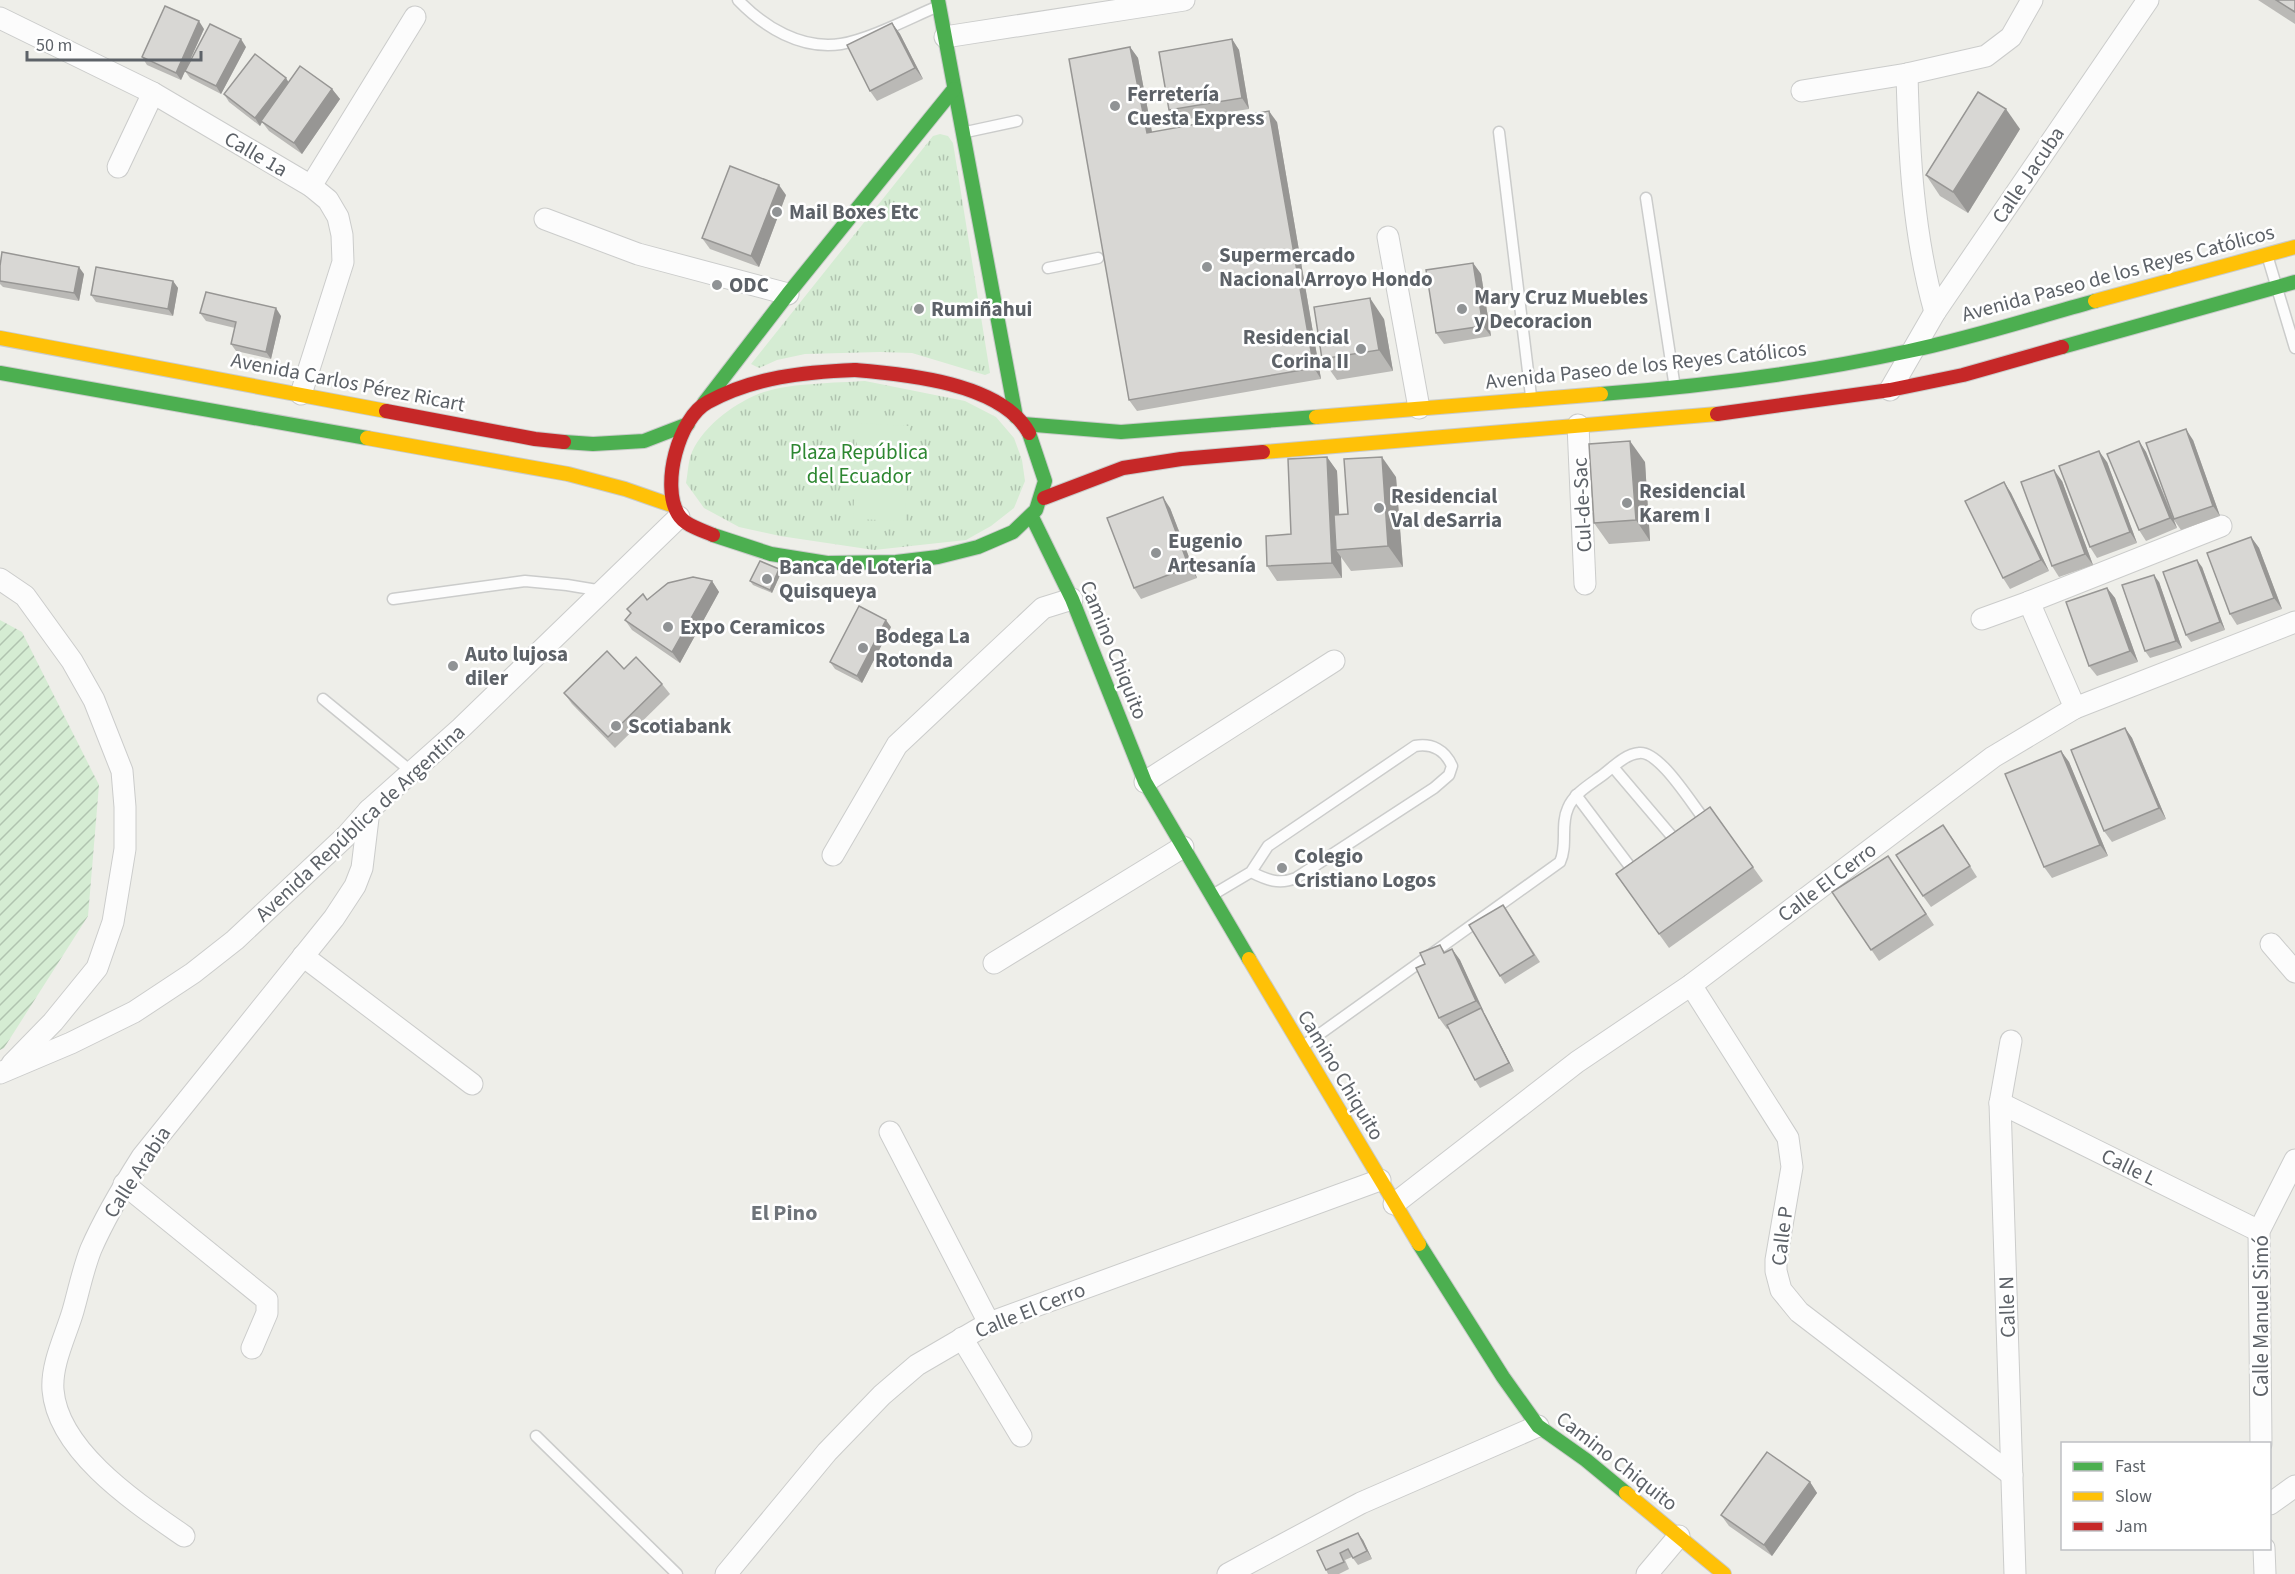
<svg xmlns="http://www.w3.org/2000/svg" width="2295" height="1574" viewBox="0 0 2295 1574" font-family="'Source Sans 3',sans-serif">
  <defs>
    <pattern id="park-tufts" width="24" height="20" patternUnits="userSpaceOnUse" patternTransform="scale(1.5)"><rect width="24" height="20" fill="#d5ecd3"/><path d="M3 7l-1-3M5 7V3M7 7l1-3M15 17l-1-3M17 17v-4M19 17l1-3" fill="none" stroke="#b0c3af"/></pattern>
    <pattern id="garden-furrows" width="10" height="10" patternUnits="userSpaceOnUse" patternTransform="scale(1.5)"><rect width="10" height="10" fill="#d5ecd3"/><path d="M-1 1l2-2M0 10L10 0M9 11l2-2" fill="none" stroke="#b0c3af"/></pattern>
  </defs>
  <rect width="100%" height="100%" fill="#eeeee9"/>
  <g fill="url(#park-tufts)">
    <path d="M940,134L948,136L953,143L990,373L985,375L912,353L880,352L805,354L777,360L759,368L751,364L933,136Z"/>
    <path d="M865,381L965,401L996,417L1014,438L1022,460L1025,481L1014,508L991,526L966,540L874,550L780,536L739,527L704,508L686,483C688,473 688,461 692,452C704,425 737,401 764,392C792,383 835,383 865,381Z"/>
  </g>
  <path fill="url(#garden-furrows)" d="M0,620L22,632L99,785L88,916L4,1048L0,1050Z"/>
  <path fill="#d5ecd3" d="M858,423L910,426L905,521L853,519Z"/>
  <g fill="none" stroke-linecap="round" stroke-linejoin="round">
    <g stroke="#cbcccb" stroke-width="13">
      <g id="lane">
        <path d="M738,0C764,27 801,50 841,44C870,39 908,19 936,7"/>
        <path d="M966,132L1017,121"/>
        <path d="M1499,132L1531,396"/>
        <path d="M1646,198L1675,388"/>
        <path d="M2267,255L2295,348"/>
        <path d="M1048,268L1098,258"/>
        <path d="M393,599L525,581L567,585L603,591"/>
        <path d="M323,699L412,772"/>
        <path d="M1613,767L1675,840"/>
        <path d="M1576,795L1634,872"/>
        <path d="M1214,894L1251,872L1268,846L1415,746C1432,743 1445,750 1452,766L1449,775L1434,788L1296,878C1279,885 1267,880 1251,872"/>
        <path d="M1303,1046L1560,862C1568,845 1560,825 1568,808C1574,793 1591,784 1604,774C1614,766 1626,754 1639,753C1659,750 1691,803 1704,819"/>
        <path d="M536,1436L677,1574"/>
      </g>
    </g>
    <g stroke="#cbcccb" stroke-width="23">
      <g id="street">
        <path d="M0,18L153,93L311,186L328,200L338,217L342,235L343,262L301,394"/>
        <path d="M945,37L1184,0"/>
        <path d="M1907,74C1909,154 1913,234 1935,312"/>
        <path d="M1802,91L1907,74L1986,56L2011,37L2032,0"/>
        <path d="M118,167L153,93"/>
        <path d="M311,186L415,17"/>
        <path d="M545,219L638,254L788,294"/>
        <path d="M1388,237L1419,408"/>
        <path d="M1890,390L1935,312L2148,0"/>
        <path d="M1578,425L1585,584"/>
        <path d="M0,579L25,596L72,661L94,700L122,771L125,807V849L113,922L97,968L53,1022L12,1064"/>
        <path d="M2029,602L2075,708"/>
        <path d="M1982,619L2029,602L2221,526"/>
        <path d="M1145,782L1334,661"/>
        <path d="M833,855L897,745L1043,608L1072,599"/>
        <path d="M2271,944L2295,972"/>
        <path d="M303,956L472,1084"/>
        <path d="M994,963L1183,847"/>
        <path d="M1691,985L1788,1138L1792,1167L1776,1260V1271L1781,1290L1799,1312L2012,1475"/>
        <path d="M2011,1041L2000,1103L2015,1574"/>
        <path d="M0,1073L71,1043L134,1012L193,973L235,940L346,836L369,810L461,728L679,517"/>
        <path d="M2000,1103L2259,1231"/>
        <path d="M890,1132L989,1323"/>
        <path d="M124,1184L267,1300V1313L252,1348"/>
        <path d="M1394,1204L1577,1062L1691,985L1993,757L2075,708L2295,622"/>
        <path d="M962,1338L1021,1436"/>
        <path d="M2261,1444L2259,1231L2295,1160"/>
        <path d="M2270,1504L2295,1486"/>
        <path d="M184,1536C138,1504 58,1452 53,1390C51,1364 66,1335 73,1311C79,1290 83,1269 91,1249C105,1217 123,1187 142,1157L334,918L355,886L362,868L369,810"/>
        <path d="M2264,1548L2265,1574"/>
        <path d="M726,1574L827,1452L882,1395L917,1365L989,1323L1380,1180"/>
        <path d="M1228,1574L1361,1503L1538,1426"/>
        <path d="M1647,1574L1679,1536"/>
      </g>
    </g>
    <g stroke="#c9cbca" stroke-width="16">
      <g id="fast">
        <path d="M938,0L1016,417"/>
        <path d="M2062,347L2295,282"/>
        <path d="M0,373L367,438"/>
        <path d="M1601,394C1705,386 1808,373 1909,351C1972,338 2033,318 2095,301"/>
        <path d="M704,403L788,294L954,89"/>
        <path d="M1023,424L1121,432L1316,417"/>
        <path d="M564,442L593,444L644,441L688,424"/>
        <path d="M1032,517L1072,599L1145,782L1249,959"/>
        <path d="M713,535L771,554L827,563L896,562L938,557L978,547L1013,532L1036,510L1045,481L1029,433"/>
        <path d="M1419,1244L1503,1377L1538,1426L1586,1460L1626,1493"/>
      </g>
    </g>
    <g stroke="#c9cbca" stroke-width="16">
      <g id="slow">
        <path d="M2095,301L2295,247"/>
        <path d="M0,338L386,411"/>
        <path d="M1316,417L1601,394"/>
        <path d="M367,438L568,474L625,489L674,506"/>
        <path d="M1263,452L1717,414"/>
        <path d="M1249,959L1419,1244"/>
        <path d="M1626,1493L1724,1574"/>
      </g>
    </g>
    <g stroke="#c9cbca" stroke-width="16">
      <g id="jam">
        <path d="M855,370C905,374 1002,383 1029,433"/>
        <path d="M386,411L535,439L564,442"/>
        <path d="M1717,414L1890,390L1963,375L2062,347"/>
        <path d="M1044,498L1123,468L1181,459L1263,452"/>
        <path d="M713,535C702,530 685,526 678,514C661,486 678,418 708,402C754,377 804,372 855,370"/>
      </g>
    </g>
    <use href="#lane" stroke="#fcfcfc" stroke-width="10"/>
    <use href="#street" stroke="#fcfcfc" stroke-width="21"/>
    <use href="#fast" stroke="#4caf50" stroke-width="14"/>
    <use href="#slow" stroke="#ffc107" stroke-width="14"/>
    <use href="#jam" stroke="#c62828" stroke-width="14"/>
  </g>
  <g fill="#bab9b6">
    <path d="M2258,0H2295V24Z"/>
    <path d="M892,23L900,34L923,79L877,101L870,91Z"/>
    <path d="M204,29L181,80L147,65L142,57Z"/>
    <path d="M1232,39L1239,50L1249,109L1176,121L1169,110Z"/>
    <path d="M246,47L221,94L190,78L185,71Z"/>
    <path d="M1130,47L1138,58L1152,132L1277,122L1321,379L1137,411L1129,400Z"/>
    <path d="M289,82L332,89L340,99L302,154L269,131L262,122L260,126L229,102L224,94Z"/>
    <path d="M2020,129L1968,213L1940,196L1926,175Z"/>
    <path d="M786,195L759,267L710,249L702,238Z"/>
    <path d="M1473,263L1481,274L1491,336L1444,344L1436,333Z"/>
    <path d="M0,266L84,274L79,301L3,287L0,284Z"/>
    <path d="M173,281L178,288L173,316L96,302L91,295Z"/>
    <path d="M200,313L281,316L271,359L236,351L231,344L235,328L206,321Z"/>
    <path d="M1384,319L1393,371L1337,380L1322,359Z"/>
    <path d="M2193,440L2220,516L2181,530L2174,520L2177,528L2146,541L2139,530V441L2146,452L2173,516Z"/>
    <path d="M1327,457L1337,471L1339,515L1348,514L1396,477L1403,567L1351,571L1341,557L1342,578L1277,581L1267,566L1291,534Z"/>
    <path d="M1645,462L1650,541L1609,544L1594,523Z"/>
    <path d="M2107,462L2137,543L2097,558L2090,547Z"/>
    <path d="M2062,481L2093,565L2059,577L2052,566Z"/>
    <path d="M2004,482L2011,493L2049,571L2010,589L2003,578Z"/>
    <path d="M1170,508L1197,578L1141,599L1134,588Z"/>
    <path d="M2251,537L2259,548L2282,609L2237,625L2230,614Z"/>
    <path d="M2202,567L2225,630L2191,642L2186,635Z"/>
    <path d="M779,569L781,573L772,593L753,585L750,581Z"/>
    <path d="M712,581L719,592L680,663L632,630L625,620L631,614L627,609L647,600Z"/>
    <path d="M2159,582L2182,648L2150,658L2145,651Z"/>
    <path d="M2107,588L2115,598L2138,662L2097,676L2089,666Z"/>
    <path d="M891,627L862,683L835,669L830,662Z"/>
    <path d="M662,684L670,694L615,748L572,704L564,693Z"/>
    <path d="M2125,728L2132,738L2166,819L2112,842L2104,831Z"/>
    <path d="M2061,751L2069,762L2108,856L2052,878L2044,867Z"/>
    <path d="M1710,807L1763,881L1669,948L1616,874Z"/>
    <path d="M1951,836L1977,877L1931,907L1923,896Z"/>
    <path d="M1888,856L1934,925L1879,961L1832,892Z"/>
    <path d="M1508,912L1540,962L1505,984L1500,976Z"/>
    <path d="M1440,945L1445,952L1452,949L1460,960L1483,1012L1514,1071L1480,1088L1475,1080L1449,1028L1447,1029L1439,1018L1425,964Z"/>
    <path d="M1810,1482L1817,1493L1772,1556L1729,1526L1721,1515Z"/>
    <path d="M1363,1540L1372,1559L1358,1565L1352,1557L1345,1560L1349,1569L1339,1574H1328L1317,1551Z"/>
  </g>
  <g fill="#979694">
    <path d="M199,21L204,29L181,80L176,73Z"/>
    <path d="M892,23L900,34L923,79L915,68Z"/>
    <path d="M241,39L246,47L221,94L216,86Z"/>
    <path d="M1232,39L1239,50L1249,109L1242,98Z"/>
    <path d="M1130,47L1138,58L1154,143L1147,133Z"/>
    <path d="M286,78L291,86L261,121L262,122L260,126L255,118Z"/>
    <path d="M332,89L340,99L302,154L294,143Z"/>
    <path d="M2006,109L2020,129L1968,213L1953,192Z"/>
    <path d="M1269,111L1277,122L1321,379L1314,368Z"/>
    <path d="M779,185L786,195L759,267L751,256Z"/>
    <path d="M1473,263L1481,274L1491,336L1483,326Z"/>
    <path d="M79,267L84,274L79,301L74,293Z"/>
    <path d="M173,281L178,288L173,316L168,309Z"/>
    <path d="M1370,298L1384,319L1393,371L1379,350Z"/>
    <path d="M276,308L281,316L271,359L266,352Z"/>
    <path d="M2186,429L2193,440L2220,516L2213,506Z"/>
    <path d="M1630,441L1645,462L1650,541L1636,520Z"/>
    <path d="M2139,441L2146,452L2177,528L2170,518Z"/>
    <path d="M2099,451L2107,462L2137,543L2130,532Z"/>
    <path d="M1327,457L1337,471L1341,550H1336L1341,557L1342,578L1332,563Z"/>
    <path d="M1382,457L1396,477L1403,567L1388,546Z"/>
    <path d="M2054,470L2062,481L2093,565L2085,554Z"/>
    <path d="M2004,482L2011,493L2049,571L2041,560Z"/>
    <path d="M1163,497L1170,508L1197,578L1189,567Z"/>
    <path d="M2251,537L2259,548L2282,609L2274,598Z"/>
    <path d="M2197,560L2202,567L2225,630L2220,622Z"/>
    <path d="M779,569L781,573L772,593L770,590Z"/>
    <path d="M2154,575L2159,582L2182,648L2176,641Z"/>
    <path d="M712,581L719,592L680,663L672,652Z"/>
    <path d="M2107,588L2115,598L2138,662L2130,651Z"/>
    <path d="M886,620L891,627L862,683L857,676Z"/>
    <path d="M2125,728L2132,738L2166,819L2159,808Z"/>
    <path d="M2061,751L2069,762L2108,856L2100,845Z"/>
    <path d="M1452,949L1460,960L1484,1012L1476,1001Z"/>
    <path d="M1481,1008L1486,1016L1514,1071L1509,1063Z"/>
    <path d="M1810,1482L1817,1493L1772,1556L1764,1545Z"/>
    <path d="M1358,1533L1363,1540L1372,1559L1367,1551Z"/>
  </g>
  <g fill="#d8d7d4" stroke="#979694" stroke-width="1.5">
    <path d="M2276,0H2295V12Z"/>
    <path d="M165,6L199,21L176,73L142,57Z"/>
    <path d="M892,23L915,68L870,91L847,45Z"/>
    <path d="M210,24L241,39L216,86L185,71Z"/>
    <path d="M1232,39L1242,98L1169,110L1159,52Z"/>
    <path d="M1130,47L1147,133L1269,111L1314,368L1129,400L1069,59Z"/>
    <path d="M255,54L286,78L255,118L224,94Z"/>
    <path d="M300,66L332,89L294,143L261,121Z"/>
    <path d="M1978,92L2006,109L1953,192L1926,175Z"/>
    <path d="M730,166L779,185L751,256L702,238Z"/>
    <path d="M2,252L79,267L74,293L0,281V266Z"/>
    <path d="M1473,263L1483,326L1436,333L1426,270Z"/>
    <path d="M96,267L173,281L168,309L91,295Z"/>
    <path d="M206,292L276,308L266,352L231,344L236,322L200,313Z"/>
    <path d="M1370,298L1379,350L1322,359L1314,307Z"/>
    <path d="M2186,429L2213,506L2174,519L2146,443Z"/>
    <path d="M1630,441L1636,520L1594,523L1589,444Z"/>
    <path d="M2139,441L2170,518L2139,530L2107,454Z"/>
    <path d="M2099,451L2130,532L2090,547L2059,466Z"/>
    <path d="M1327,457L1332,563L1267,566L1266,536L1291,534L1288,459Z"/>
    <path d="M1382,457L1388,546L1336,550L1334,515L1348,514L1344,459Z"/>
    <path d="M2054,470L2085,554L2052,566L2021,482Z"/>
    <path d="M2004,482L2041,560L2003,578L1965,501Z"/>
    <path d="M1163,497L1189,567L1134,588L1107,518Z"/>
    <path d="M2251,537L2274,598L2230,614L2207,553Z"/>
    <path d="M2197,560L2220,622L2186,635L2163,572Z"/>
    <path d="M760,561L779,569L770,590L750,581Z"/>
    <path d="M2154,575L2176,641L2145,651L2122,585Z"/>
    <path d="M693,577L712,581L672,652L625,620L631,613L627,609L643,594L647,600L668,583Z"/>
    <path d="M2107,588L2130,651L2089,666L2066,602Z"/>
    <path d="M859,606L886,620L857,676L830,662Z"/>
    <path d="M607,651L624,669L636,657L662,684L608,737L564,693Z"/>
    <path d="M2125,728L2159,808L2104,831L2071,750Z"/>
    <path d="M2061,751L2100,845L2044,867L2005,774Z"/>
    <path d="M1710,807L1753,867L1659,934L1616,874Z"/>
    <path d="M1943,825L1970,866L1923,896L1896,855Z"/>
    <path d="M1888,856L1926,914L1871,950L1832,892Z"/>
    <path d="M1503,905L1534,955L1500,976L1469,925Z"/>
    <path d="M1440,945L1444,953L1452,949L1476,1001L1439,1018L1416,968L1425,964L1420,953Z"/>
    <path d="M1481,1008L1509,1063L1475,1080L1447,1025Z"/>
    <path d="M1767,1452L1810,1482L1764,1545L1721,1515Z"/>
    <path d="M1358,1533L1367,1551L1353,1558L1348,1549L1340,1553L1344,1562L1326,1570L1317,1551Z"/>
  </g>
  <g fill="#909395" stroke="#fff" stroke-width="2">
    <circle cx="1115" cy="106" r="6"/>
    <circle cx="777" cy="212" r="6"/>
    <circle cx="1207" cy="267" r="6"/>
    <circle cx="717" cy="285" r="6"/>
    <circle cx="919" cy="309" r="6"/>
    <circle cx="1462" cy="309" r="6"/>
    <circle cx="1361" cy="349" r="6"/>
    <circle cx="1627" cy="503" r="6"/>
    <circle cx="1379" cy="508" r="6"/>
    <circle cx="1156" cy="553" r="6"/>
    <circle cx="767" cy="579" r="6"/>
    <circle cx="668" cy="627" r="6"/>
    <circle cx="863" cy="648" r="6"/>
    <circle cx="453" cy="666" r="6"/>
    <circle cx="616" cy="726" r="6"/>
    <circle cx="1282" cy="868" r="6"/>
  </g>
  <g text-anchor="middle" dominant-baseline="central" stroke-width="5" stroke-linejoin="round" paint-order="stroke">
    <g font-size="21" font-weight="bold" fill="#5d6268" stroke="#fff" text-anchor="start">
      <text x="1127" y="94">Ferretería<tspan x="1127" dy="24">Cuesta Express</tspan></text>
      <text x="789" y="212">Mail Boxes Etc</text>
      <text x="1219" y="255">Supermercado<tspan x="1219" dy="24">Nacional Arroyo Hondo</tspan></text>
      <text x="729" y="285">ODC</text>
      <text x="1474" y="297">Mary Cruz Muebles<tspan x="1474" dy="24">y Decoracion</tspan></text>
      <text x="931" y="309">Rumiñahui</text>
      <text x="1349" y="337" text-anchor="end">Residencial<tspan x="1349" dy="24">Corina II</tspan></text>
      <text x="1639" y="491">Residencial<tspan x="1639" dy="24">Karem I</tspan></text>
      <text x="1391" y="496">Residencial<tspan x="1391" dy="24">Val deSarria</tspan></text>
      <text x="1168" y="541">Eugenio<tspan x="1168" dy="24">Artesanía</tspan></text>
      <text x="779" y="567">Banca de Loteria<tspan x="779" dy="24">Quisqueya</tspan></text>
      <text x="680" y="627">Expo Ceramicos</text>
      <text x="875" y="636">Bodega La<tspan x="875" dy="24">Rotonda</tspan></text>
      <text x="465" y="654">Auto lujosa<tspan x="465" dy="24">diler</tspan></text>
      <text x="628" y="726">Scotiabank</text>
      <text x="1294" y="856">Colegio<tspan x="1294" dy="24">Cristiano Logos</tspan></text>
    </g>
    <g font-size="21" fill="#5d6268" stroke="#fff">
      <text transform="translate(256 154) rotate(30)">Calle 1a</text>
      <text transform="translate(2028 175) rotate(-56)">Calle Jacuba</text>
      <text transform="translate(2118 273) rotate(-15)">Avenida Paseo de los Reyes Católicos</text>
      <text transform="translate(1646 365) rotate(-6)">Avenida Paseo de los Reyes Católicos</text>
      <text transform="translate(348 382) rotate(11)">Avenida Carlos Pérez Ricart</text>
      <text transform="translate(1582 505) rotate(-93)">Cul-de-Sac</text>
      <text transform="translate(1114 650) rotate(68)">Camino Chiquito</text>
      <text transform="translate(360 823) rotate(-43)">Avenida República de Argentina</text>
      <text transform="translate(1827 882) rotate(-37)">Calle El Cerro</text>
      <text transform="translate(1341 1075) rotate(59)">Camino Chiquito</text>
      <text transform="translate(2129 1167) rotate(26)">Calle L</text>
      <text transform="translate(137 1172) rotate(-57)">Calle Arabia</text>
      <text transform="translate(1782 1236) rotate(-83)">Calle P</text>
      <text transform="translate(2007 1307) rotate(-92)">Calle N</text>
      <text transform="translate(1030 1310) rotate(-22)">Calle El Cerro</text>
      <text transform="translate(2261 1316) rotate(-90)">Calle Manuel Simó</text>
      <text transform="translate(1617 1461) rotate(38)">Camino Chiquito</text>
    </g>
    <g font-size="21" fill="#2d8731" stroke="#fff">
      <text x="859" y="452">Plaza República<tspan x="859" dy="24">del Ecuador</tspan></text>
    </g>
    <g font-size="22" font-weight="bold" fill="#6e747a" stroke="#fff">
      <text x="784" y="1213">El Pino</text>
    </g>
  </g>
  <rect x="2061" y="1442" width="210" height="108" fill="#ffffff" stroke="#bec0c3" stroke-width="1.5"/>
  <rect x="2073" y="1462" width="30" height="9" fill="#4caf50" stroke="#bec0c3" stroke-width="1.5"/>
  <text x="2115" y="1472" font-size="18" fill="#5d6268">Fast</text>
  <rect x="2073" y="1492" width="30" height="9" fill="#ffc107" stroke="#bec0c3" stroke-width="1.5"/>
  <text x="2115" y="1502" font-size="18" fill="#5d6268">Slow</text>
  <rect x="2073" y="1522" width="30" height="9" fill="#c62828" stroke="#bec0c3" stroke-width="1.5"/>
  <text x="2115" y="1532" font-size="18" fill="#5d6268">Jam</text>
  <path d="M27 51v9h174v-9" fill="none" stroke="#5d6268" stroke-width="3"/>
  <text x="36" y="51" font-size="18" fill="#5d6268" stroke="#ffffff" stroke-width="4.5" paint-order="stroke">50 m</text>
</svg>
